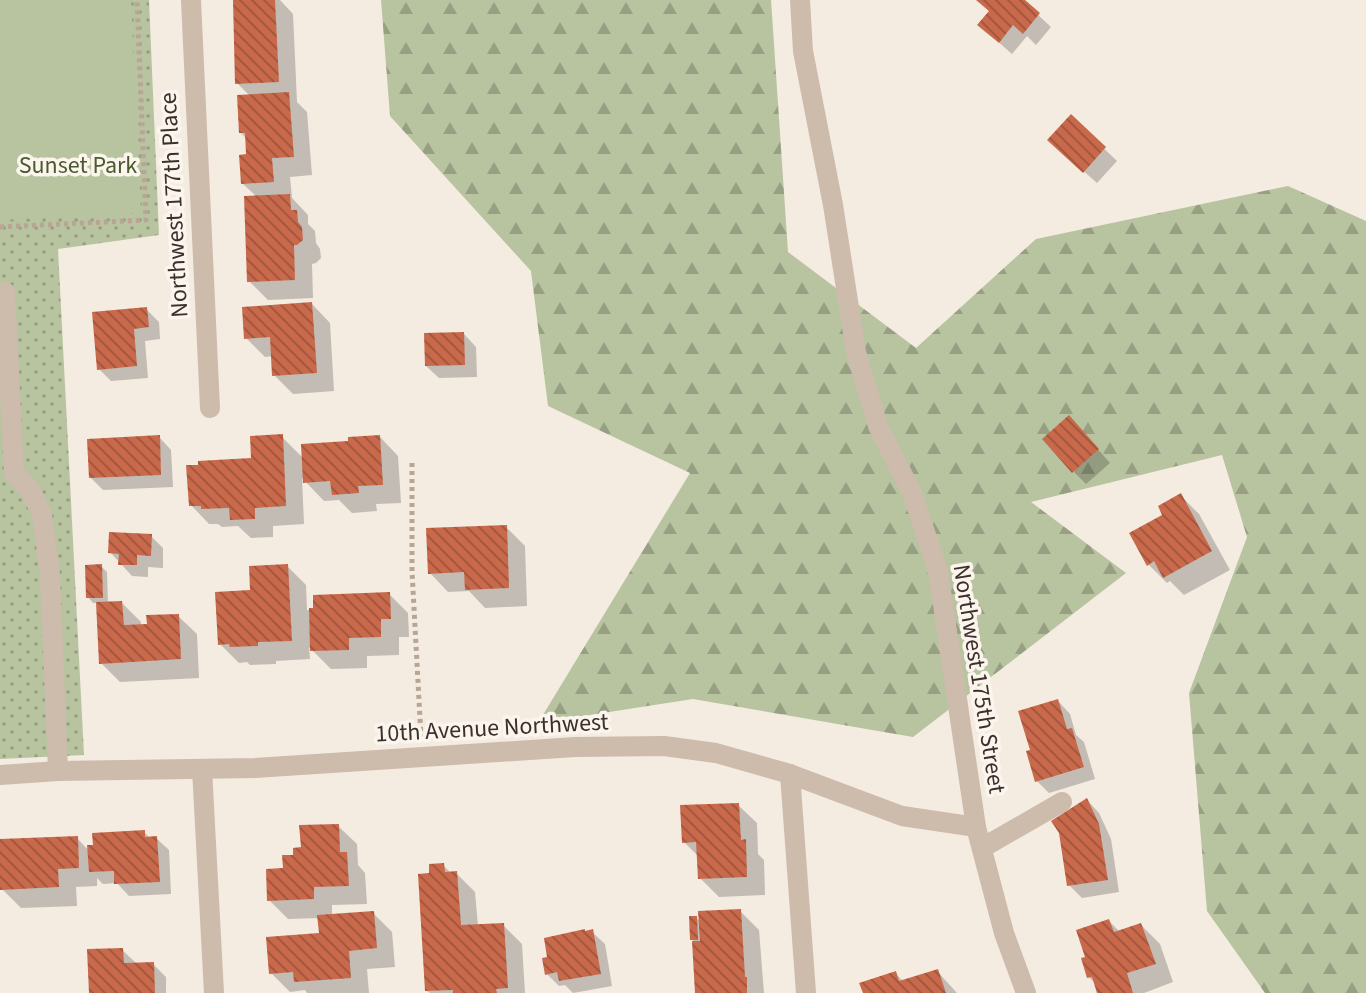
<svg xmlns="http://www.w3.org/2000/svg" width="1366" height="993" viewBox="0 0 1366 993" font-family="'Source Sans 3',sans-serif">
  <defs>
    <pattern id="forest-firs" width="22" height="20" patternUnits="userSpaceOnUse" patternTransform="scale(2)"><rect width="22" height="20" fill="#b8c4a0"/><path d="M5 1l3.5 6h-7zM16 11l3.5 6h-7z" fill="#97a083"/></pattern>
    <pattern id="park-dots" width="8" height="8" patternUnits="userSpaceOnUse" patternTransform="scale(2)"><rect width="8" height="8" fill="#b8c4a0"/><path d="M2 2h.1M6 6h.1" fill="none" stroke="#97a083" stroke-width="1.8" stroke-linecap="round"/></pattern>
    <pattern id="building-back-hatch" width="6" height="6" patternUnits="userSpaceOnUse" patternTransform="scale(2)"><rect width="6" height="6" fill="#c8694b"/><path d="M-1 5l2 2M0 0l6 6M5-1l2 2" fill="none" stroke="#a4573f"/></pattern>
  </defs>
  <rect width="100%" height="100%" fill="#f4ebe1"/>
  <path fill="url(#forest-firs)" d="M381,0H771L788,252L916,348L1036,239L1288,186L1366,221V993H1265L1207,911L1189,693L1247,537L1222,455L1031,502L1126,573L913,737L693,699L538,723L690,473L548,406L531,271L390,116Z"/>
  <path fill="url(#park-dots)" d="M0,0H149L159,235L58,249L84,755L0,759Z"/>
  <path fill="#b8c4a0" d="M0,0H131L141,213L0,220Z"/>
  <g fill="#0003">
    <path d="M235,0H280L293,14L297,102L307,112L312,175L290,177L292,198L308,215V224L315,231L316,243L320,249L321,258L316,263L312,264L313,298L268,300L249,281L257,197L243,184L248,156L247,139L241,133L250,96L237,83Z"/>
    <path d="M977,0H1022L1051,27L1036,45L1027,36L1012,54L979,25L990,12Z"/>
    <path d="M1071,117L1117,161L1097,183L1062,152Z"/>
    <path d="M312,304L330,323L334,391L293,394L274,375L273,356L265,357L246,338Z"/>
    <path d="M146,309L159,322L160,339L145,341L148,378L111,381L99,369Z"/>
    <path d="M464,334L476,347L477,377L439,378L426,366Z"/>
    <path d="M1081,430L1110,463L1086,484L1074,472Z"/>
    <path d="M159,437L171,450L173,487L103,490L90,477Z"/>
    <path d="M282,437L304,459L350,442L380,437L398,456L401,503L376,504L377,511L352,513L339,500L324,501L302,478L304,524L273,526V537L251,538L238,526L222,527L218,524H209L191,505Z"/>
    <path d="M1181,496L1199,514L1230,570L1184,595L1170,581L1167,583L1148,564L1165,516Z"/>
    <path d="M506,527L525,546L527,606L485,608L469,591L448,592L430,573Z"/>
    <path d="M151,536L163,548V568L148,567V577L132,576L110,552Z"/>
    <path d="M101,566L107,572L108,604L122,603L141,622V626L178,616L197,634L199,678L120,682L101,663L98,603H93L88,597Z"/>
    <path d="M287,566L306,585L307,610H315L390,595L408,613L409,637H399V655L367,656V668L331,669L309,647L310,659L276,661V664L250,665L247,662L239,663L220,644L252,592Z"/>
    <path d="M1058,701L1070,714L1076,735L1084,742L1095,779L1049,793L1036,780L1032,751Z"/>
    <path d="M1087,800L1099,813L1111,839L1119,892L1082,898L1069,885Z"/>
    <path d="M738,805L757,823L758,854L764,860L765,895L719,897L700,878L699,857L684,842Z"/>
    <path d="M338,826L357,844L358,865L365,873L367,904L332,905V916L373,913L392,932L395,967L367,969L369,993H307L305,990L290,992L271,973L321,935L320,918L288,919L269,900L285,870L295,857L303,849Z"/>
    <path d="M144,832L150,838H156L169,850L171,894L129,896L117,883L103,884L97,878V886L76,887L77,906L21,908L2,889L77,838L89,851Z"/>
    <path d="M443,865L452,874H457L475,892L478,926L503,925L522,944L525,993H430L427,991L432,875Z"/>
    <path d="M740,911L759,930L764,993H697L694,942L692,939L696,918L701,922Z"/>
    <path d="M1109,921L1120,932L1141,925L1160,944L1173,982L1144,993H1099L1096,984L1089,977Z"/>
    <path d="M592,932L605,944L612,986L573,993L565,985L559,986L547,974Z"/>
    <path d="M122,950L135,962V965L153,964L166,977V993H91Z"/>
    <path d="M937,971L957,993H865L895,973L904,982Z"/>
  </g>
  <g fill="url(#building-back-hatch)">
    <path d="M233,0H275L279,82L235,84Z"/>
    <path d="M976,0H1025L1040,13L1023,34L1013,25L999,43L977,25L989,11Z"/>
    <path d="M289,92L294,157L272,158L274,182L241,184L239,155L246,154L245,133H239L237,95Z"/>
    <path d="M1071,114L1106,147L1083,173L1047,140Z"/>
    <path d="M290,194L291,210H297L298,222L302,227L303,240L297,245H294L295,280L247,282L244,196Z"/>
    <path d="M312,302L317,373L272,376L270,337L244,339L242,307Z"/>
    <path d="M147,307L149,327L134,329L137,366L97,370L92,312Z"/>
    <path d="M464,332L465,365L425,366L424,333Z"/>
    <path d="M1069,415L1099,449L1072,473L1042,439Z"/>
    <path d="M283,434L286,506L255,508V519L230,520L229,508L201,509V506H189L186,465H198V461L251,458L250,436Z"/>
    <path d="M160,435L161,475L89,478L87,439Z"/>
    <path d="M380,435L383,485L358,486L359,493L332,495L330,481L303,483L301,444L348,441V437Z"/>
    <path d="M1181,493L1212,551L1163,578L1154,561L1147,566L1129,533L1162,515L1158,506Z"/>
    <path d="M507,525L509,588L465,590L464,572L428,574L426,528Z"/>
    <path d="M109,532L152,534L151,556L137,555V565H118L119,554L108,553Z"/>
    <path d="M102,564L103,598H86L85,565Z"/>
    <path d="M288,564L292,641L258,642V646L230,647L229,644L218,645L215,592L250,590L249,566Z"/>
    <path d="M390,592L391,619H381V637L349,638V650L310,651L309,608H313V595Z"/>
    <path d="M122,601L124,625L147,624L146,615L179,614L181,659L99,664L96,602Z"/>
    <path d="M1058,699L1067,729L1072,728L1084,767L1035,782L1026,751L1030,750L1018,711Z"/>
    <path d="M1087,798L1099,824L1108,880L1067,886L1059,833L1051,821Z"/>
    <path d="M739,803L741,840L746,839L747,877L698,879L696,842L682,843L680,805Z"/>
    <path d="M339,824L340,852H347L349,886L314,887V899L267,901L266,869L283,868L282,855H293V848L301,847L299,825Z"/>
    <path d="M145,830V837L157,836L160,882L114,884V871L89,872L87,845H93L92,833Z"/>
    <path d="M78,836L79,868L58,869L59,887L0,890V839Z"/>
    <path d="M444,863L445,872L457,871L461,925L504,923L508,988L496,989L497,993H453V990L425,991L418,874L429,873V864Z"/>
    <path d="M741,909L745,977H747V993H695L692,941H700L698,911Z"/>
    <path d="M374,911L377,948L349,951L351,978L294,982L293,972L269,974L266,937L319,933L317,915Z"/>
    <path d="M689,916H697L698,940H690Z"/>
    <path d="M1109,919L1114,932L1141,923L1156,964L1127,973L1133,993H1097L1092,977L1087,978L1081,958L1085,957L1076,930Z"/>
    <path d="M585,929V931L593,929L601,974L559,981L557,972L545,975L542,958L547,957L544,938Z"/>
    <path d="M123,948L124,963L154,962L155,993H89L87,949Z"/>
    <path d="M938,969L946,993H863L859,983L896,971L899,981Z"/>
  </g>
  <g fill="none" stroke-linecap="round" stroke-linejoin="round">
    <g stroke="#b9a596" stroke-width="5" stroke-dasharray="4 4" stroke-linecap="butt">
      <path d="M0,227L146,220L137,0"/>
      <path d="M412,463V571L421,737"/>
    </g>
    <g stroke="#cdbbac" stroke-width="20">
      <path d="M191,0L210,408"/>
      <path d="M800,0L803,51L833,205L856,352L878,426L912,493L938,571L976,827L1004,933L1026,993"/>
      <path d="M5,292L14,472L31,491L42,515L50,575L58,771"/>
      <path d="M202,769L214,993"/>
      <path d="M790,774L806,993"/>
      <path d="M0,775L58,771L255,768L575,747L664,746L716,753L790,774L902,816L976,827"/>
      <path d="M982,848L1062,802"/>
    </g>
  </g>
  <g text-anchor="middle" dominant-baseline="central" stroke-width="7" stroke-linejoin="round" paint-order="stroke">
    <g font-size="24" fill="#4a5a2e" stroke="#fbf5ee">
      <text x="78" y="165">Sunset Park</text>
    </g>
    <g font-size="24" fill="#3b302b" stroke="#fbf5ee">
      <text transform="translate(174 205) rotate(-93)">Northwest 177th Place</text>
      <text transform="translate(979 679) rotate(81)">Northwest 175th Street</text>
      <text transform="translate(492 728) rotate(-3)">10th Avenue Northwest</text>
    </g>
  </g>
</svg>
